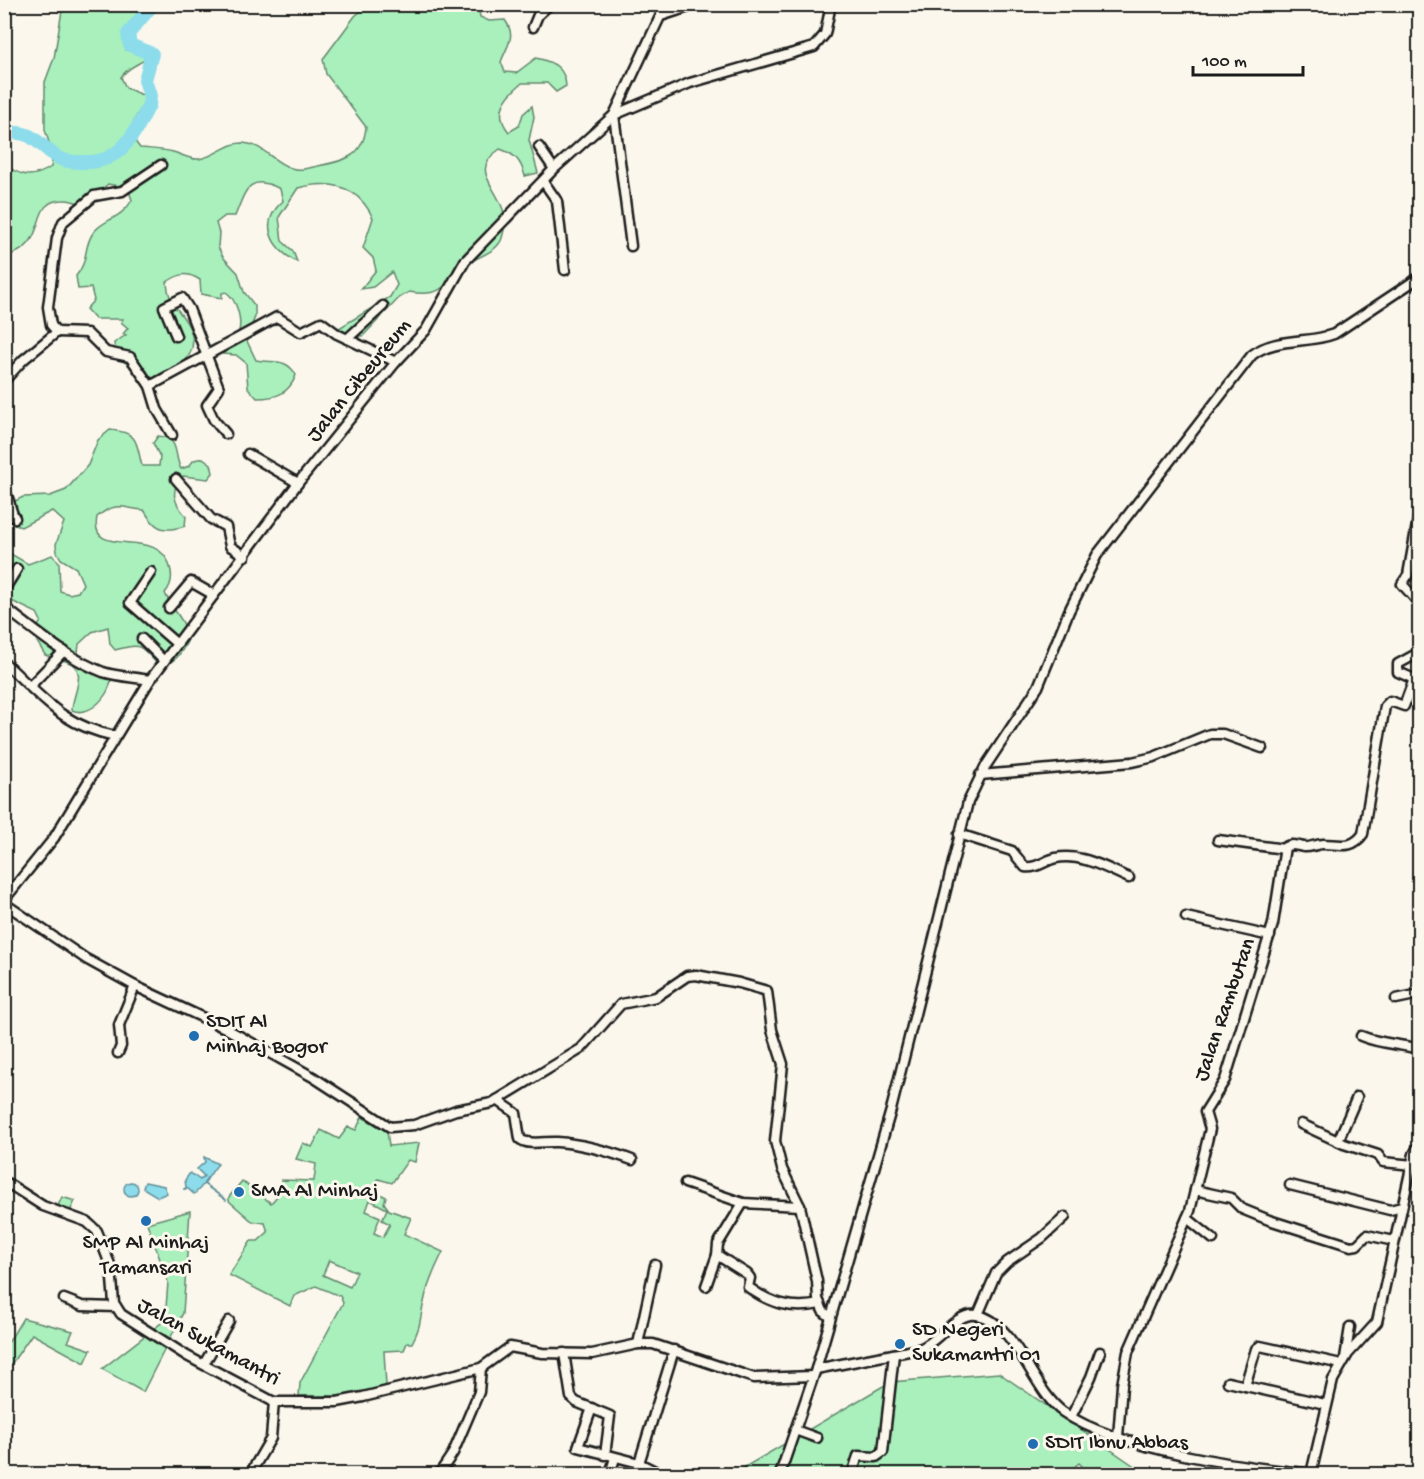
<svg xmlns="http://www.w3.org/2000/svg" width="1424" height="1479" viewBox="0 0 1424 1479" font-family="'Gochi Hand',sans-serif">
  <rect width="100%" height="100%" fill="#fbf7ec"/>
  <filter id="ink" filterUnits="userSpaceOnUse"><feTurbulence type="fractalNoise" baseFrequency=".0167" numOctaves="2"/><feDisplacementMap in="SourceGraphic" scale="12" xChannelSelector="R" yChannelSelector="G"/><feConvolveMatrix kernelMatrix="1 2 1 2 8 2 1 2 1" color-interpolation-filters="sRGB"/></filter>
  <g filter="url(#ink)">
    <g fill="#a9f0bc" stroke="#62866c" stroke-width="1.5" fill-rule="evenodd">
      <path d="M63,5H139L142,8C129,24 121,29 126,50L149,57C138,65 129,66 121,77L126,88L147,97C138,118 122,126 140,148C151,149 162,149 173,152C181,154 190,160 199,159C215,157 226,143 242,143C264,144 272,162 291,168C300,171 308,168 318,166C343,161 363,158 366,127L326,74L323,59L355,16L368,5H478L480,17L489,21L505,20C517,37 507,45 501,62L505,72L516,73L536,58C554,62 565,68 566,86L556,92L547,83H522C505,97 493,113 509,132L519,126L523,114L532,106L534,117L529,140L538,173L525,176C521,161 515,154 500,149C470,169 494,184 502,207C506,216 505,229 502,238C497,254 474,256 463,268C444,288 439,297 409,292L399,298L363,336H350L339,328L390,297L397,285L392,272L373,287L361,289L376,270L373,258L363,248L373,218C358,186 332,179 298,188L279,217L282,241L293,251L297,262C271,248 258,223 283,201L280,189C248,172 245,192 235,216H225L216,223L219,233L218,247L223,257L238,273L244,292L255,306V317L246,339L256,360C274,364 286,357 296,375C289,394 276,398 257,398L248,388L246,363L236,355L223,354C227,347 235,341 238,334C243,321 237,300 226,292L222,293V298L201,294L200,280C187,272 180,273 167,282C168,301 177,307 187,323C205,354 176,375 148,379L147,371H137L116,356L114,343L126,335L123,334L128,328L121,322L123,319H95L86,309L94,300L91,288L78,289L76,276C89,261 83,247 93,233C104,218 121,220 132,200L128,188L108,184L99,192L90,207C82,204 71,199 63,200C26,200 52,247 5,256L4,164C21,177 33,179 51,167L53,155L45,130V82L54,58Z"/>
      <path d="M110,430C140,432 136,444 142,466H159L160,457L153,443L158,436C181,438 173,455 181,469L189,466L194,460L203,458L211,464L213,473L208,479L183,476C169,491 174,503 186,516L185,526C163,533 155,529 144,510C122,508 115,501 97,517C88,562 160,524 170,567C173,577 172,585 165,593C172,611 186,619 188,640C181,654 174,666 157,664C139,643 141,644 115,650L110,644L108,627L92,632L79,644L78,653L85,660L110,670C117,688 92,719 72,710C72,695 89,670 68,662C61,659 52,658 45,655L33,635L41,621L37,613L5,598L4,550L28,564L52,555L59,562L60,591L69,594L78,592L83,584L76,568L61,559L57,552L56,544L64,522L52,511L21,527L13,524L11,517L15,501L23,497L50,496L66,490L88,465L98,440Z"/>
      <path d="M362,1117L387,1131L389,1146L419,1143L415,1162L408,1160L392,1183L378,1179L374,1191L386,1197L384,1203L389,1210L411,1218L404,1234L443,1252C435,1268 427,1285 424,1302C419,1321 422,1324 412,1343H407L404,1350L384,1351L386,1386L346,1396H299L300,1383L343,1303L340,1296L316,1286L294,1296L290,1306L229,1275L251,1241H258L268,1232L265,1223L252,1221L229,1201V1197L242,1181L271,1203L280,1193L281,1180L314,1181L316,1164L296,1159L303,1143L312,1147L321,1130L339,1139L348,1127L356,1130ZM370,1200L387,1209L382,1220L390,1224L383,1237L374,1233L380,1217L366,1211ZM329,1260L357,1272L350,1287L323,1275Z"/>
      <path d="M62,1197L75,1201L69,1213L57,1208Z"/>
      <path d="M190,1211L183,1313L143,1392L102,1369L165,1320L168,1282L147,1223Z"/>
      <path d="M23,1318L73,1331L68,1342L91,1350L85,1363L32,1334L5,1373V1348Z"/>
      <path d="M999,1373L1146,1474H1090L1079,1463L1066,1474H733L890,1382Z"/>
    </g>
    <g fill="#8ddceb" stroke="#608f98" stroke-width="1.5">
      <path d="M204,1157L218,1164C209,1174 204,1187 194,1194L186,1187L185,1180L190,1173L200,1180L204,1176L197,1169L205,1162Z"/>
      <path d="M145,1182L164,1186L167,1193L158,1197L143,1188Z"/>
      <circle cx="131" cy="1189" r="7"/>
    </g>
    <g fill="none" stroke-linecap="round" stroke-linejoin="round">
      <g stroke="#608f98" stroke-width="2">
        <path d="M207,1178L204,1184L226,1200"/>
        <path d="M184,1189L187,1188"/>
      </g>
      <path stroke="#8ddceb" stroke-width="14" d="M4,134C32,128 37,144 57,157C65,162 75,162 84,162C120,164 135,134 149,105L150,96L145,80L152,54L130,45L128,34L153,4"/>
      <g stroke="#1c1c1c" stroke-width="13">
        <g id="street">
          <path d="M661,16L698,4"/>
          <path d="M533,27L538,15L550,4"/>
          <path d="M539,147L554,169"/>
          <path d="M543,181L557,201L565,270"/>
          <path d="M631,246L614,115L666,4"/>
          <path d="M57,332L87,333L106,352L130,357L150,386L157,409L172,435"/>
          <path d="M176,336L164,307L182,298L189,309L219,388L207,405L214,420L226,434"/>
          <path d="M347,339L383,306"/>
          <path d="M4,381L23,360L57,332L51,325L48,307L57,238L63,222L94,196L122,191L161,165"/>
          <path d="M150,386L277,317L301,332L321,322L337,334L396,362"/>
          <path d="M248,454L298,483"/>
          <path d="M176,479L211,519L226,527L230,546L245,556"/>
          <path d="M4,490C11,500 9,509 15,518"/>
          <path d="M1418,519L1408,575L1402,584L1420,604"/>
          <path d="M151,572L130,603L177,644"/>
          <path d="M4,590L17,569"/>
          <path d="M4,607C36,631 66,658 103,672C118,677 135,677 150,680"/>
          <path d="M169,608L191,582L214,595"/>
          <path d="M142,639L164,661"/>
          <path d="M7,665C45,700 62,725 115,736"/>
          <path d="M30,686L64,651"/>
          <path d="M980,775L1132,762L1154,757L1210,734H1223L1262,748"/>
          <path d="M959,834L1012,851L1025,867C1037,869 1045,860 1056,858C1081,853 1106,868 1129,878"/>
          <path d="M1218,840L1284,849"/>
          <path d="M4,900L54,838L150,680L298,483L396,362L426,330L465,261L554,169L614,115L690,83L814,47L825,34L831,4"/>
          <path d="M4,903L86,959L135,986L225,1028L313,1077L390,1127L414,1125L456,1110L492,1103L581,1049L621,1004L656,997L687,976L696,975L739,983L767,991L772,1030L783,1064L775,1141L782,1169L800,1206L817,1281L818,1299L823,1311L829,1316"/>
          <path d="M1186,917L1270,936"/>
          <path d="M1396,999L1420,994"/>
          <path d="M1361,1036C1380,1044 1400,1044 1420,1049"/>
          <path d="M118,1053L121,1046L119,1025L135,986"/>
          <path d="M497,1100L516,1113L520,1139C528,1146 546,1141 557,1142C583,1144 608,1151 632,1160"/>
          <path d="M1301,1124L1344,1144L1378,1155L1383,1162L1413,1165"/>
          <path d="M1338,1141L1357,1097"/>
          <path d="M4,1181L43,1206L87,1222L97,1231L111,1267L114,1303L121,1314L187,1356L274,1402H337L363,1397L481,1368L510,1347L542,1353L592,1354L638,1344H653L754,1378L813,1376"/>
          <path d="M685,1183L743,1203L800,1206"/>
          <path d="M1290,1185L1390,1210L1402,1207"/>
          <path d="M1195,1190L1231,1198L1242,1209L1269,1220L1351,1246L1357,1245L1367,1235L1394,1241"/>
          <path d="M1187,1218L1213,1239"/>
          <path d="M717,1255L718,1244L743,1203"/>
          <path d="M706,1286L717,1255L747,1274L750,1278L748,1287C771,1304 793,1310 820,1304"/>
          <path d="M64,1299L82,1306L116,1307"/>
          <path d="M978,1315L996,1273L1007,1262L1042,1238L1065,1217"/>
          <path d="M638,1344L655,1265"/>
          <path d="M564,1353L571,1397L576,1402L610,1416L605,1455"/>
          <path d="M1345,1358L1350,1327"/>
          <path d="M204,1364L229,1321"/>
          <path d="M816,1369L919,1349C938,1343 956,1311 977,1315C1015,1321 1033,1391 1063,1412C1117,1450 1248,1468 1315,1474"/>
          <path d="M1228,1382L1325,1404"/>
          <path d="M1245,1386L1256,1349L1260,1346L1341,1364"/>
          <path d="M592,1408L578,1447L639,1463L661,1474"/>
          <path d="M1071,1417L1091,1377L1100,1352"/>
          <path d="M795,1430L817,1438"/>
          <path d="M1118,1437L1122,1385L1128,1352L1190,1211L1210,1129L1205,1112L1225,1080L1273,924L1285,847C1292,843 1296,846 1304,847C1310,848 1316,844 1323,844C1339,844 1352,850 1363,834L1385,706L1390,701L1404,706L1414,679L1398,672V664L1420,652"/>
          <path d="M639,1463L674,1350"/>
          <path d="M250,1474L271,1438L274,1402"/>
          <path d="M439,1474L453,1453L479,1392L481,1368"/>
          <path d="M610,1474L615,1458"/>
          <path d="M780,1474L816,1369L891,1110L968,802L985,767L1038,687L1069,611L1097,555L1252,355C1275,337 1308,344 1334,334L1420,277"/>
          <path d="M852,1474L858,1456L876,1457L883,1452L894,1354"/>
          <path d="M1311,1474L1333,1380L1348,1354L1377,1322L1414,1154L1420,1143"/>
        </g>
      </g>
      <use href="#street" stroke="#fbf7ec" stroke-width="8"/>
    </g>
  </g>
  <g fill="#1f6fb2" stroke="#fbf7ec" stroke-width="2">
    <circle cx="194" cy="1036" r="6"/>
    <circle cx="239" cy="1192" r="6"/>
    <circle cx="146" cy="1221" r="6"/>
    <circle cx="900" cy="1344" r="6"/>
    <circle cx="1033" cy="1444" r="6"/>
  </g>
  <g text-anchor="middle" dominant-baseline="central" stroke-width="6" stroke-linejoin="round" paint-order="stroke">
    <g font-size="22" fill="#1c1c1c" stroke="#fbf7ec">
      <text transform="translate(360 381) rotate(-51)">Jalan Cibeureum</text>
      <text transform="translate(1226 1010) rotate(-71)">Jalan Rambutan</text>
      <text transform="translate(208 1343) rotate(29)">Jalan Sukamantri</text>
    </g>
    <g font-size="22" fill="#1c1c1c" stroke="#fbf7ec" text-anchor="start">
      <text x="206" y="1023">SDIT Al<tspan x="206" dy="25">Minhaj Bogor</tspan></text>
      <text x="251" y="1192">SMA Al Minhaj</text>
      <text x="146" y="1244" text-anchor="middle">SMP Al Minhaj<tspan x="146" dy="25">Tamansari</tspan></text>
      <text x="912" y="1331">SD Negeri<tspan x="912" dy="25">Sukamantri 01</tspan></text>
      <text x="1045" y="1444">SDIT Ibnu Abbas</text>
    </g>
  </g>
  <rect width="1424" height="1479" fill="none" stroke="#fbf7ec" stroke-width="24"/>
  <rect x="12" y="12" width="1400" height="1455" fill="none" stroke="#1c1c1c" stroke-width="2" filter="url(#ink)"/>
  <path d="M1193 66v9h110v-9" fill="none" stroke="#1c1c1c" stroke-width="3"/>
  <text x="1202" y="66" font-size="18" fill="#1c1c1c" stroke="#fbf7ec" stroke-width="4.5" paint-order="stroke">100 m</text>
</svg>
